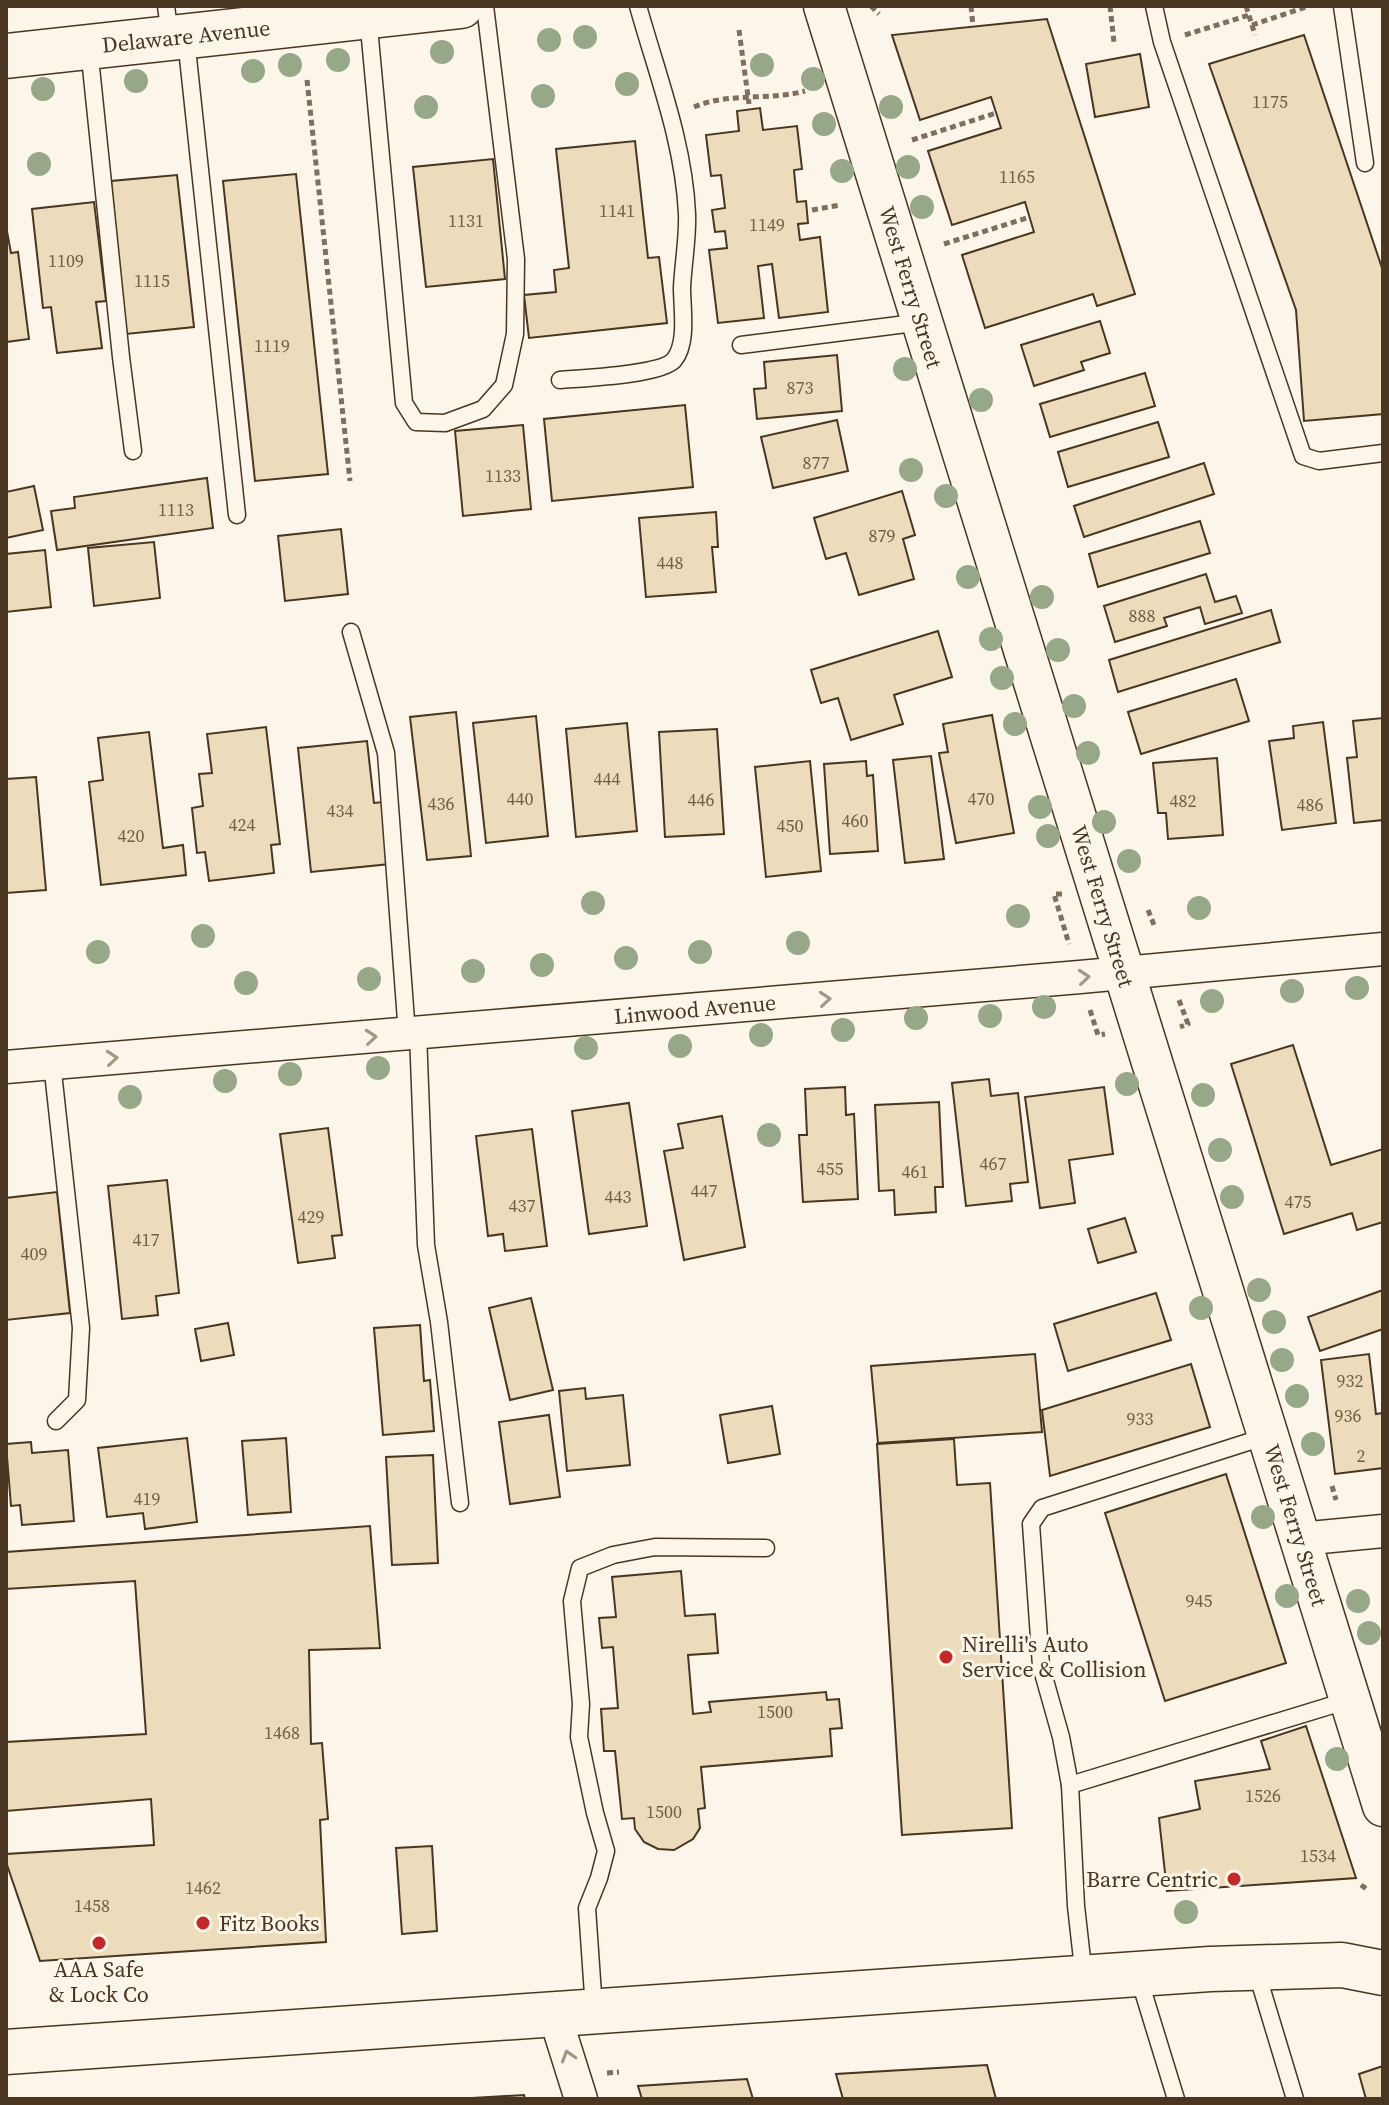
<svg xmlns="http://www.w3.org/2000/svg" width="1389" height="2105" viewBox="0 0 1389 2105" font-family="'Source Serif 4',serif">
  <rect width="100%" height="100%" fill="#fbf6e9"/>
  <g fill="#ecdcbc" stroke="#4a3520" stroke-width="2">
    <path d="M1047,19L1135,294L1097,306L1093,294L985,328L962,255L1034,232L1025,202L952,225L928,151L1001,128L991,97L920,120L892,35Z"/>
    <path d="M1304,35L1383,271V414L1304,421L1296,310L1209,64Z"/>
    <path d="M1140,54L1149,107L1095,117L1086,64Z"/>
    <path d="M760,108L763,130L797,126L802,169L794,170L797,202L806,201L808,223L798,224L800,240L820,237L828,312L779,318L772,264L758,266L764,318L718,323L709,250L727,248L725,231L715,232L712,210L725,208L721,175L711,176L706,135L739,131L737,111Z"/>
    <path d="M635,141L648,258L659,257L667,323L529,338L524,295L556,292L554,270L569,268L556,149Z"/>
    <path d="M493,159L505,279L426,287L413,167Z"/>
    <path d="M296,174L328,474L255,481L223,181Z"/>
    <path d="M177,175L194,327L126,334L111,181Z"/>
    <path d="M94,202L106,301L96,302L102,348L57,353L51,307L43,308L32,209Z"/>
    <path d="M6,226L11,253L18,252L29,339L6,342Z"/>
    <path d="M1100,321L1110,353L1081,362L1084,370L1034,386L1021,345Z"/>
    <path d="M837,355L842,411L757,419L754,389L766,388L764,362Z"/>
    <path d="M1145,373L1155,406L1050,437L1040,404Z"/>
    <path d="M685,405L693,487L552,501L544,419Z"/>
    <path d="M837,420L848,471L773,488L761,437Z"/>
    <path d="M1158,422L1169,457L1068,487L1058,452Z"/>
    <path d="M523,425L531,509L463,516L455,431Z"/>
    <path d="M1204,463L1214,494L1084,537L1074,506Z"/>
    <path d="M207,478L213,528L57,550L51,511L75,508L74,497Z"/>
    <path d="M34,486L43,530L6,538V492Z"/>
    <path d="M902,491L915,535L903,539L914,579L859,595L846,553L826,559L814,518Z"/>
    <path d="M716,512L718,547H712L716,592L646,597L639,518Z"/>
    <path d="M1200,521L1210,553L1098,587L1089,554Z"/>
    <path d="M341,529L348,594L285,601L278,536Z"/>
    <path d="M154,542L160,598L94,606L88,548Z"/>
    <path d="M45,550L51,607L6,612V554Z"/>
    <path d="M1206,574L1215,602L1236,596L1242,613L1205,624L1200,607L1164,618L1167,626L1115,642L1104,606Z"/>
    <path d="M1271,610L1280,642L1118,692L1109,660Z"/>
    <path d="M938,631L952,677L894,695L903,724L851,740L838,698L821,703L811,670Z"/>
    <path d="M1236,679L1249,721L1141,754L1128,712Z"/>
    <path d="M456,712L471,856L427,860L410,717Z"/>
    <path d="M992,715L1014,833L956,843L939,753L948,752L943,724Z"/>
    <path d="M536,716L548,836L486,843L473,723Z"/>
    <path d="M1383,718V820L1354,823L1347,758L1357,757L1353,721Z"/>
    <path d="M1323,722L1336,823L1282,830L1269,741L1294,738L1293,726Z"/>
    <path d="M627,723L637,831L576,837L566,729Z"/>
    <path d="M266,727L280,844L271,845L274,873L209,881L205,852L197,853L192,808L203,806L199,774L212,773L207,734Z"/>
    <path d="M717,729L724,834L665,837L659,732Z"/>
    <path d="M149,732L163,848L183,845L186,875L101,885L89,782L103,780L98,738Z"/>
    <path d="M367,741L374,803L383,802L390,864L311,872L298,748Z"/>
    <path d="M931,756L944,859L905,863L893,760Z"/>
    <path d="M1217,758L1223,835L1168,839L1166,813H1158L1153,763Z"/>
    <path d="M810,761L821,871L766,877L755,767Z"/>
    <path d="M866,761L867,776L873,775L878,851L830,854L824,764Z"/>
    <path d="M36,777L46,890L6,893V779Z"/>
    <path d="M1293,1045L1331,1165L1383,1149V1222L1357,1230L1352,1213L1284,1234L1231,1064Z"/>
    <path d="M989,1079L991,1096L1018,1093L1028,1182L1010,1184L1012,1201L966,1206L952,1083Z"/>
    <path d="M845,1087L846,1115L854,1114L858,1199L803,1202L799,1135H807L805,1089Z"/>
    <path d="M1104,1087L1113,1154L1069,1160L1075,1203L1040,1208L1025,1097Z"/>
    <path d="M939,1102L943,1187H935L936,1212L895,1215L894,1190L879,1191L875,1105Z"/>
    <path d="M629,1103L647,1226L589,1234L572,1111Z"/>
    <path d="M722,1116L745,1247L684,1260L664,1151L683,1148L678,1124Z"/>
    <path d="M328,1128L342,1235L332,1236L335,1258L298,1263L280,1134Z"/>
    <path d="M532,1129L547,1246L505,1251L503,1234L488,1236L476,1136Z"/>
    <path d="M167,1180L179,1293L156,1296L158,1315L122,1319L108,1186Z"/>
    <path d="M57,1192L70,1313L6,1320V1198Z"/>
    <path d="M1125,1218L1136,1252L1098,1263L1088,1229Z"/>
    <path d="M1383,1290V1329L1320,1351L1308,1317Z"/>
    <path d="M1156,1293L1171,1340L1068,1371L1054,1324Z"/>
    <path d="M531,1298L553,1390L510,1400L489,1308Z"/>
    <path d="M228,1323L234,1355L201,1361L195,1329Z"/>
    <path d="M420,1325L424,1381L430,1380L434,1431L383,1435L374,1328Z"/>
    <path d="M1035,1354L1042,1432L878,1443L871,1366Z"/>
    <path d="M1369,1354L1376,1414L1383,1413V1468L1335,1474L1321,1360Z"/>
    <path d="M1191,1364L1210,1427L1050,1476L1042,1410Z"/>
    <path d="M585,1388L586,1399L623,1395L630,1465L567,1471L559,1391Z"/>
    <path d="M772,1406L780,1454L728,1463L720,1415Z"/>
    <path d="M549,1415L560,1497L510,1504L499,1422Z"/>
    <path d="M187,1438L197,1522L145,1529L143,1513L107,1517L98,1448Z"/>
    <path d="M286,1438L291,1512L248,1515L242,1441Z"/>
    <path d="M954,1439L957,1485L990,1483L1012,1828L902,1835L877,1444Z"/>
    <path d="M31,1442L32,1453L68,1450L74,1521L22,1525L20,1505L11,1506L6,1444Z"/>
    <path d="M433,1455L438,1563L392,1565L386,1457Z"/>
    <path d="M1226,1474L1286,1663L1165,1701L1105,1513Z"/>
    <path d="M370,1526L380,1648L309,1650L311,1744L322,1743L328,1819L320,1820L326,1942L40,1961L6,1862V1854L154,1845L151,1799L6,1811V1742L146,1734L135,1581L6,1589V1552Z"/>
    <path d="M681,1571L685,1616L715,1614L718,1653L688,1655L693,1714L711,1712L709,1702L826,1692L827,1700L839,1699L842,1728L830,1729L832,1756L701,1767L705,1808L698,1809L700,1828L693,1839L674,1850L658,1849L644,1842L635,1829L634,1818L622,1819L615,1751H604L601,1709L618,1708L613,1647L602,1648L599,1618L616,1617L612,1577Z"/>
    <path d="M1306,1726L1356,1878L1167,1891L1159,1818L1200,1809L1195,1781L1270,1769L1261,1741Z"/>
    <path d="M432,1846L437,1931L402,1934L396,1848Z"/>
    <path d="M987,2065L996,2099H843L836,2074Z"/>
    <path d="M1383,2066V2099H1366L1359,2074Z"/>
    <path d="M747,2079L753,2099H642L638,2086Z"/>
    <path d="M524,2095L525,2099H455Z"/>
  </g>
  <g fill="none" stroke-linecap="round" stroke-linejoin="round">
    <g stroke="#4a3520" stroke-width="19">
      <g id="service">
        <path d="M166,6L170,36"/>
        <path d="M1154,6L1162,42L1303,456L1319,461L1383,453"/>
        <path d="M1342,6L1365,163"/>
        <path d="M368,17L404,403L416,422L445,423L483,409L504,385L515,334L516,259L485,6"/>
        <path d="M186,39L237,515"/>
        <path d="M89,48L121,357L133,451"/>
        <path d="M741,345L922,322"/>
        <path d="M560,380C583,378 661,375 674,360C688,343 682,309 682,288C683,264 688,238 687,214C684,143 657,74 638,6"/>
        <path d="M351,632L386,753L407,1034"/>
        <path d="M418,1033L426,1245L439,1322L460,1503"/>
        <path d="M52,1063L81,1328L77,1400L56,1421"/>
        <path d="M1070,1785L1349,1700"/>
        <path d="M1256,1970L1295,2099"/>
        <path d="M1138,1975L1176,2099"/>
        <path d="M1084,1977L1076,1906L1070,1785L1061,1737L1041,1666L1031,1524L1042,1508L1267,1436"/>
        <path d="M594,2009L587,1908L599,1878L606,1851L595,1813L579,1737L581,1704L572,1601L580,1568L613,1555L655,1547L766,1548"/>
      </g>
    </g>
    <g stroke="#4a3520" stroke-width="35">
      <g id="minor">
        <path d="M6,1067L1080,977L1383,949"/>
        <path d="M1300,1539L1383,1531"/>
        <path d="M554,2013L581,2099"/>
      </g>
    </g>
    <g stroke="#4a3520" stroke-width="43">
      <path id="tertiary" d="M824,6L1383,1806"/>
    </g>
    <g stroke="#4a3520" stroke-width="47">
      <g id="primary">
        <path d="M6,56L461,6"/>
        <path d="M6,2052L1210,1969L1342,1965L1383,1973"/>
      </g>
    </g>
    <g stroke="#7f6f5c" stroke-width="5" stroke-dasharray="6 4" stroke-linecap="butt">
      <path d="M871,6L879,14"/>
      <path d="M971,6L973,26"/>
      <path d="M1110,6L1114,42"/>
      <path d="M1246,6L1255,35"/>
      <path d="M1252,25L1309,6"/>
      <path d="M739,30L749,104"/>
      <path d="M1185,35L1249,15"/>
      <path d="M307,80L350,481"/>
      <path d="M694,107C729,92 769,101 805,91"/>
      <path d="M912,140L996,113"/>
      <path d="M812,210L840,205"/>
      <path d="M944,244L1030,217"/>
      <path d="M1062,894H1054L1069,944"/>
      <path d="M1148,910L1154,925"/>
      <path d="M1179,1000L1188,1024L1180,1027"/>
      <path d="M1090,1010L1098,1035L1105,1034"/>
      <path d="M1332,1486L1336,1500"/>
      <path d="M1361,1885L1368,1890"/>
      <path d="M607,2073L619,2072"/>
    </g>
    <use href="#service" stroke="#fbf6e9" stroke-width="16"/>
    <use href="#minor" stroke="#fbf6e9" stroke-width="32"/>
    <use href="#tertiary" stroke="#fbf6e9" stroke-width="40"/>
    <use href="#primary" stroke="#fbf6e9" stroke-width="44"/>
  </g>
  <g fill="#96a887">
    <circle cx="585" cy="37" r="12"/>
    <circle cx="549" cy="40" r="12"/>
    <circle cx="442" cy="52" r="12"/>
    <circle cx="338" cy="60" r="12"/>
    <circle cx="290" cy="65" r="12"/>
    <circle cx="762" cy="65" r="12"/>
    <circle cx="253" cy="71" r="12"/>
    <circle cx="813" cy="79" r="12"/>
    <circle cx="136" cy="81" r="12"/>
    <circle cx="627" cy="84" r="12"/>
    <circle cx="43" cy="89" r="12"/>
    <circle cx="543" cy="96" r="12"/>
    <circle cx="426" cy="107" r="12"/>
    <circle cx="891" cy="107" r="12"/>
    <circle cx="824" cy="124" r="12"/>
    <circle cx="39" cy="164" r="12"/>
    <circle cx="908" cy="167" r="12"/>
    <circle cx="842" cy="171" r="12"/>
    <circle cx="922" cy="207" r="12"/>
    <circle cx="905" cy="369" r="12"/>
    <circle cx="981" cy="400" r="12"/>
    <circle cx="911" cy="470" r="12"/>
    <circle cx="946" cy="496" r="12"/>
    <circle cx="968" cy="577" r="12"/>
    <circle cx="1042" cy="597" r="12"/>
    <circle cx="991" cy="639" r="12"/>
    <circle cx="1058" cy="650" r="12"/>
    <circle cx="1002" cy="678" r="12"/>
    <circle cx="1074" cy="706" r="12"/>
    <circle cx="1015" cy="724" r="12"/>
    <circle cx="1088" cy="753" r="12"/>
    <circle cx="1040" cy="807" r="12"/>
    <circle cx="1104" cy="822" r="12"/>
    <circle cx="1048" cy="836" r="12"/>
    <circle cx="1129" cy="861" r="12"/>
    <circle cx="593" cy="903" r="12"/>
    <circle cx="1199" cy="908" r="12"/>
    <circle cx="1018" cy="916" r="12"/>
    <circle cx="203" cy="936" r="12"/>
    <circle cx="798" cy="943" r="12"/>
    <circle cx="98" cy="952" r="12"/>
    <circle cx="700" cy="952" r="12"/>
    <circle cx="626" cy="958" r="12"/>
    <circle cx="542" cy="965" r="12"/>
    <circle cx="473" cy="971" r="12"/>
    <circle cx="369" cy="979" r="12"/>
    <circle cx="246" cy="983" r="12"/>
    <circle cx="1357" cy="988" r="12"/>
    <circle cx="1292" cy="991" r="12"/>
    <circle cx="1212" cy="1001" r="12"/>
    <circle cx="1044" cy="1007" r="12"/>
    <circle cx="990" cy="1016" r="12"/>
    <circle cx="916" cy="1018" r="12"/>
    <circle cx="843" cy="1030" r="12"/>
    <circle cx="761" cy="1035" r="12"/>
    <circle cx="680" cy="1046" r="12"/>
    <circle cx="586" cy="1048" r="12"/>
    <circle cx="378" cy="1068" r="12"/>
    <circle cx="290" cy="1074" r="12"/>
    <circle cx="225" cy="1081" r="12"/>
    <circle cx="1127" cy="1084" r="12"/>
    <circle cx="1203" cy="1095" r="12"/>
    <circle cx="130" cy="1097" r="12"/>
    <circle cx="769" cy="1135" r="12"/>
    <circle cx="1220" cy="1150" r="12"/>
    <circle cx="1232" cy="1197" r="12"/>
    <circle cx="1259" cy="1290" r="12"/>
    <circle cx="1201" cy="1308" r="12"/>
    <circle cx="1274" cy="1322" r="12"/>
    <circle cx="1282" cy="1360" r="12"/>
    <circle cx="1297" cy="1396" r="12"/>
    <circle cx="1313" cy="1444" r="12"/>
    <circle cx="1263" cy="1517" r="12"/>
    <circle cx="1287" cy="1596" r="12"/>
    <circle cx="1358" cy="1601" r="12"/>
    <circle cx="1369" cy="1633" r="12"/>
    <circle cx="1337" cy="1759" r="12"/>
    <circle cx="1186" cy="1912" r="12"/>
  </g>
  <defs><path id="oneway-chevron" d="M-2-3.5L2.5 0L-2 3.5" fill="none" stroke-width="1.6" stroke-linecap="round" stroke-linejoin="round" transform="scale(2)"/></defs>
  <g stroke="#a29684">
    <use href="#oneway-chevron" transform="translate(1084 977) rotate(-5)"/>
    <use href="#oneway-chevron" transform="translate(825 999) rotate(-5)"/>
    <use href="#oneway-chevron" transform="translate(371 1037) rotate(-5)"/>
    <use href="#oneway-chevron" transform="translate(112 1058) rotate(-5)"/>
    <use href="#oneway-chevron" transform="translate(568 2056) rotate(-107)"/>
  </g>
  <g fill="#c62828" stroke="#fbf6e9" stroke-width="3">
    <circle cx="946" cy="1657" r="8"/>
    <circle cx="1234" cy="1879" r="8"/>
    <circle cx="203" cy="1923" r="8"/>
    <circle cx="99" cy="1943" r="8"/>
  </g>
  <g text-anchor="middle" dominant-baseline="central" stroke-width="6" stroke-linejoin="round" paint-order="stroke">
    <g font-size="18" fill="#725f47">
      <text x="1270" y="101">1175</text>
      <text x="1017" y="176">1165</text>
      <text x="617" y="210">1141</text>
      <text x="466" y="220">1131</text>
      <text x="767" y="224">1149</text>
      <text x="66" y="260">1109</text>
      <text x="152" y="280">1115</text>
      <text x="272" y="345">1119</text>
      <text x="800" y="387">873</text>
      <text x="816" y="462">877</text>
      <text x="503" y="475">1133</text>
      <text x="176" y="509">1113</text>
      <text x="882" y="535">879</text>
      <text x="670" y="562">448</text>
      <text x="1142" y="615">888</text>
      <text x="607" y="778">444</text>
      <text x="520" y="798">440</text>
      <text x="981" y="798">470</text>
      <text x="701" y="799">446</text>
      <text x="1183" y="800">482</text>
      <text x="441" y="803">436</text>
      <text x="1310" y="804">486</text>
      <text x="340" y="810">434</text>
      <text x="855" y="820">460</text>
      <text x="242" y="824">424</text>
      <text x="790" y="825">450</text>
      <text x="131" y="835">420</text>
      <text x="993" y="1163">467</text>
      <text x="830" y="1168">455</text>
      <text x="915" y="1171">461</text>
      <text x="704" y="1190">447</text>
      <text x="618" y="1196">443</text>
      <text x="1298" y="1201">475</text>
      <text x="522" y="1205">437</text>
      <text x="311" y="1216">429</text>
      <text x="146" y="1239">417</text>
      <text x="34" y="1253">409</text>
      <text x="1350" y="1380">932</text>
      <text x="1348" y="1415">936</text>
      <text x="1140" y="1418">933</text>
      <text x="1361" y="1455">2</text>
      <text x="147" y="1498">419</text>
      <text x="1199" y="1600">945</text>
      <text x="775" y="1711">1500</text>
      <text x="282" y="1732">1468</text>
      <text x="1263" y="1795">1526</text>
      <text x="664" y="1811">1500</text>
      <text x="1318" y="1855">1534</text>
      <text x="203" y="1887">1462</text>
      <text x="92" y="1905">1458</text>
    </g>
    <g font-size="22" fill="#4a3520" stroke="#fbf6e9">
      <text transform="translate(186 36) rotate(-6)">Delaware Avenue</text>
      <text transform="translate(911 287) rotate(73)">West Ferry Street</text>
      <text transform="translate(1103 906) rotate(73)">West Ferry Street</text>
      <text transform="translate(695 1009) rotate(-5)">Linwood Avenue</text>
      <text transform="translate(1296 1525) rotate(73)">West Ferry Street</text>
    </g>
    <g font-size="22" fill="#4a3520" stroke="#fbf6e9" text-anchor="start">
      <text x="962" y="1644">Nirelli's Auto<tspan x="962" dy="25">Service &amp; Collision</tspan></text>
      <text x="1218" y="1879" text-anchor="end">Barre Centric</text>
      <text x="219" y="1923">Fitz Books</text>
      <text x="99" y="1969" text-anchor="middle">AAA Safe<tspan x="99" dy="25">&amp; Lock Co</tspan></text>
    </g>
  </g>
  <rect width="1389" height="2105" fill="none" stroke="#4a3520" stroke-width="16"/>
</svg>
